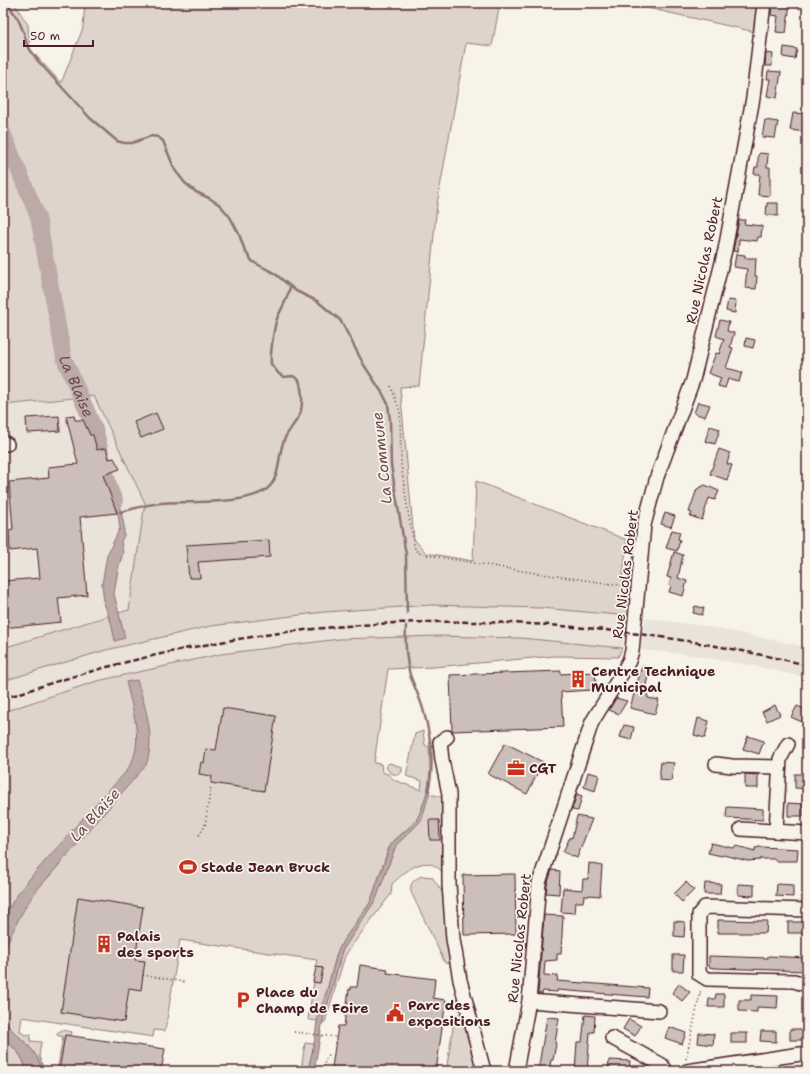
<svg xmlns="http://www.w3.org/2000/svg" width="810" height="1074" viewBox="0 0 810 1074" font-family="'Shantell Sans',sans-serif">
  <rect width="100%" height="100%" fill="#f7f3e8"/>
  <filter id="ink" filterUnits="userSpaceOnUse"><feTurbulence type="fractalNoise" baseFrequency=".025" numOctaves="2"/><feDisplacementMap in="SourceGraphic" scale="8" xChannelSelector="R" yChannelSelector="G"/><feConvolveMatrix kernelMatrix="1 2 1 2 8 2 1 2 1" color-interpolation-filters="sRGB"/></filter>
  <g filter="url(#ink)">
    <g fill="#eae3da">
      <path d="M94,396L145,503L129,610L3,648V405Z"/>
      <path d="M432,605L542,608L629,616L622,648L521,638L438,636L339,639L221,654L97,681L3,712V681L106,650L211,626L324,612Z"/>
      <path d="M645,618L704,626L807,647V678L770,669L691,655L640,650Z"/>
    </g>
    <g fill="#ded4cc" stroke="#947a7c">
      <path d="M3,3H14L28,25L30,49L61,83L83,28L85,3H500L492,46L466,43L437,204L419,386L400,387L414,539L426,553L473,561L476,481L627,540L623,575L621,580L631,582L629,616L542,608L432,605L324,612L211,626L106,650L3,681V648L108,616L111,622L121,624L118,613L129,610L145,503L94,396L3,405Z"/>
      <path d="M625,3H762L760,33Z"/>
      <path d="M438,636L521,638L622,648L618,657L555,656L434,667L388,669L374,763L381,764L382,772L388,774L394,780L421,790L422,781L406,776L415,734L423,731L425,745L429,747L430,770L428,789L419,817L414,823L390,844L370,903L343,941L337,953L327,990L317,1021L310,1020L308,1019L314,982H320L323,968L316,967L317,960L180,940L165,1031L154,1030L153,1037L22,1017L20,1031L25,1035L31,1034L30,1041L41,1042L39,1056L44,1071H42C37,1047 17,1038 3,1020V712L97,681L221,654L339,639Z"/>
      <path d="M389,763L402,767V772L397,775L390,773L386,767Z"/>
      <path d="M429,794L443,797V873C426,852 407,870 392,884L391,894L350,948L345,956L325,1022H322L334,982L342,951L376,899L396,845L416,826Z"/>
      <path d="M423,876L432,877L445,896L452,964L445,963L411,892C409,883 415,878 423,876Z"/>
      <path d="M463,1013L480,1071H446L455,1015Z"/>
      <path d="M63,1030L72,1032L71,1036L65,1035L59,1071H57L63,1037L57,1035L58,1032Z"/>
      <path d="M3,1038C14,1048 24,1056 26,1071H3Z"/>
      <path d="M305,1043L314,1044L308,1071H301Z"/>
    </g>
    <g fill="#bcaaa7" stroke="#8e7275">
      <path d="M105,480L109,482L121,511L124,526V536L121,541L123,553L118,569L114,594L125,638L115,641L111,622L104,603L102,584L107,555L120,528L118,514Z"/>
      <path d="M137,680C145,706 156,738 146,765L46,880C26,900 15,926 3,953C3,944 1,927 4,919C14,893 36,872 54,851C71,832 87,813 104,795C118,780 133,769 136,748C139,727 131,703 126,682Z"/>
      <path d="M428,789L430,790L422,819L416,826L396,845L376,899L342,951L334,982L323,1020L314,1071H308L314,1044L317,1021L327,990L337,953L343,941L370,903L391,844L416,821L422,808Z"/>
      <path d="M3,1020C17,1038 37,1047 42,1071H26C24,1055 14,1048 3,1038Z"/>
    </g>
    <g fill="none" stroke-linecap="round" stroke-linejoin="round">
      <g stroke="#8e7275" stroke-width="2.5">
        <path d="M7,3L18,19L24,33L27,45L38,61L90,118L117,141L124,143H132L151,136L158,137L163,141L175,170L185,183L196,192L209,198L220,205L230,217L239,234L245,251L253,262L274,273L296,291L317,301L340,320L343,325L364,365L383,394L388,404L390,420L391,465L406,555L407,613"/>
        <path d="M120,512C133,509 148,504 161,503C186,501 255,506 271,485C282,470 277,451 286,436C296,418 303,419 302,395C301,390 301,385 299,380L293,376L284,377L279,374L271,364C270,354 274,325 278,316C283,306 288,298 290,287"/>
        <path d="M406,626C405,642 406,659 410,675C414,686 420,698 423,709C431,736 435,764 428,791"/>
      </g>
      <path stroke="#bcaaa7" stroke-width="16" id="s1" d="M3,133L38,217L64,358L96,432L110,489L115,501"/>
    </g>
    <g fill="#ccbfb9" stroke="#4a1f2b">
      <path d="M772,3H790L786,33L776,32L778,16L771,15Z"/>
      <path d="M784,47L797,49L795,59L783,57Z"/>
      <path d="M766,53L773,54L772,66H765Z"/>
      <path d="M768,71L781,72L777,98L767,96L770,79H767Z"/>
      <path d="M793,113L807,114L806,132L790,130Z"/>
      <path d="M765,120L778,122L775,138L762,137Z"/>
      <path d="M760,153L768,154L767,167H770V196L758,195L760,174H754L755,167H758V155Z"/>
      <path d="M767,203H778V216L766,215Z"/>
      <path d="M739,220H745L744,224L762,226L761,237H758L757,241L739,239L738,252L733,251Z"/>
      <path d="M736,254L745,255V258H756L755,276H757L756,289L745,288L747,269L734,267Z"/>
      <path d="M728,300L736,301L735,313L726,311Z"/>
      <path d="M720,320L729,322L727,331L734,333L730,347L733,348L726,368L742,372L739,382L728,379L725,388L718,386L721,378L708,373L716,353L719,354L724,339L716,336Z"/>
      <path d="M746,338L755,340L753,348L745,346Z"/>
      <path d="M698,402L710,405L705,417L694,413Z"/>
      <path d="M156,413L163,429L141,438L134,422Z"/>
      <path d="M74,415L75,420H83L90,435H93L97,450L106,448L109,459L114,458L120,469L103,475L117,513L80,517L87,595L58,598L61,622L3,628V581L40,578L37,548L10,551L9,530L13,529L9,482L49,478L48,467L78,464L66,416Z"/>
      <path d="M59,416L60,431L27,433L26,418Z"/>
      <path d="M710,426L720,429L715,444L705,441Z"/>
      <path d="M719,449L730,453L727,464L732,465L727,480L710,474Z"/>
      <path d="M705,485L719,491L715,500L709,498L702,520L690,516L692,513L689,512L697,489Z"/>
      <path d="M665,513L675,516L671,527L661,524Z"/>
      <path d="M672,530L680,532L678,539L680,540L677,551L666,548Z"/>
      <path d="M269,540L270,557L198,562L200,578H189L186,545Z"/>
      <path d="M674,552L683,555L678,578L687,581L683,596L669,592L671,586L669,585L671,578L667,577Z"/>
      <path d="M695,606L704,608L702,615L693,613Z"/>
      <path d="M642,666L650,667L645,690L648,691L647,696H648V698L659,700L655,714L630,708Z"/>
      <path d="M561,671V674L595,672L596,684H592V690L561,692L563,727L452,731L450,675Z"/>
      <path d="M616,698L627,701L619,714L609,710Z"/>
      <path d="M775,705L780,715L767,721L762,712Z"/>
      <path d="M797,706L807,710V717L804,723L791,717Z"/>
      <path d="M223,708L276,716L264,791L211,783L212,776L199,774L201,762L204,763L206,749L216,750Z"/>
      <path d="M698,718L709,721L705,738L694,735Z"/>
      <path d="M624,725L634,727L631,740L620,737Z"/>
      <path d="M748,736L764,741L759,754L743,749Z"/>
      <path d="M505,743L543,762L527,794L488,774Z"/>
      <path d="M661,762L674,763L671,781L659,780Z"/>
      <path d="M588,772L599,775L595,791L584,787Z"/>
      <path d="M745,774L758,775V788H745Z"/>
      <path d="M795,774H807V789L795,788Z"/>
      <path d="M577,794L582,796L578,811L572,810Z"/>
      <path d="M788,803L803,804V816H788Z"/>
      <path d="M727,807L763,809V820L726,818Z"/>
      <path d="M577,816L592,819L577,858L563,852L570,837L572,838Z"/>
      <path d="M429,820H439L440,840H430Z"/>
      <path d="M711,843L733,848L737,846L755,851V848L760,847L798,849L797,861H775V859H760V860L748,861L723,855L722,856L708,853Z"/>
      <path d="M589,863L602,866L600,896L589,895V896H584L583,902H576L575,913L561,912L563,888L582,890L583,879H588Z"/>
      <path d="M552,870L560,871L559,894L546,893L547,885Z"/>
      <path d="M515,874L516,934L464,935L463,875Z"/>
      <path d="M686,882L694,890L682,902L674,894Z"/>
      <path d="M705,883L721,884L720,894H704Z"/>
      <path d="M738,884L754,885V896L738,895Z"/>
      <path d="M777,884L793,885V897L776,896Z"/>
      <path d="M78,897L143,907L135,960L145,961L143,975L141,990L129,988L124,1022L61,1012Z"/>
      <path d="M544,915L563,916L561,954H557V960L545,961L544,975L558,976L557,981L648,988L647,997L557,990V992L543,991L542,994H538Z"/>
      <path d="M718,920L767,921L766,933H718Z"/>
      <path d="M674,921L685,922L684,937L674,936Z"/>
      <rect x="788" y="922" width="15" height="11"/>
      <path d="M673,955H684L683,971H673Z"/>
      <path d="M709,956L768,958V956L807,958V968L806,971L715,968L709,967Z"/>
      <path d="M360,965L388,969L387,973L435,979L433,998L446,1000L436,1071H344V1069L332,1067L338,1026H344L349,989L351,990V987H357Z"/>
      <path d="M316,967L323,968L320,983L313,982Z"/>
      <path d="M679,984L690,992L682,1001L672,993Z"/>
      <path d="M716,994H724V1007H708L709,999H715Z"/>
      <path d="M751,995L778,996L777,1008L757,1007V1012L739,1011V1000H751Z"/>
      <path d="M585,1015L595,1016L594,1032H590L587,1071H575L577,1042H582Z"/>
      <path d="M547,1017L559,1018L555,1043L556,1044L553,1060H551L549,1071H538Z"/>
      <path d="M629,1019L641,1026L635,1036L623,1029Z"/>
      <path d="M669,1027L686,1033L682,1044L665,1038Z"/>
      <rect x="790" y="1029" width="15" height="11"/>
      <path d="M761,1031H776V1042L760,1041Z"/>
      <path d="M699,1033L714,1034L713,1045L698,1043Z"/>
      <rect x="731" y="1033" width="16" height="10"/>
      <path d="M65,1035L165,1049L161,1071H59Z"/>
      <path d="M609,1060L630,1061L629,1071L608,1070Z"/>
    </g>
    <g fill="none" stroke-linecap="round" stroke-linejoin="round">
      <g stroke="#4a1f2b" stroke-width="16">
        <g id="minor">
          <path d="M3,443L7,444"/>
          <path d="M447,737L440,742L442,760L449,794V884L453,939L460,980L484,1071"/>
          <path d="M716,764L732,766L779,767"/>
          <path d="M741,829L807,833"/>
          <path d="M776,831L780,759L788,744"/>
          <path d="M807,910L705,907L699,914V974L707,979L794,981L807,985"/>
          <path d="M529,1001L659,1011"/>
          <path d="M612,1038L662,1065L666,1071"/>
          <path d="M516,1071L529,1001L539,883L592,722L621,675L629,661L632,651L644,525L657,477L693,380L725,250L753,98L764,3"/>
          <path d="M687,1071L807,1053"/>
        </g>
      </g>
      <g stroke="#4a1f2b" stroke-width="1.5" stroke-dasharray="1 3" stroke-linecap="butt">
        <path d="M391,386L400,412L401,464L408,512L415,550L421,554L528,572L627,586"/>
        <path d="M199,835L205,826L211,786"/>
        <path d="M143,975L184,982"/>
        <path d="M294,1032L336,1037"/>
        <path d="M686,1059L701,989"/>
        <path d="M323,1071L324,1064L329,1052"/>
      </g>
      <use href="#minor" stroke="#f7f3e8" stroke-width="13"/>
      <path stroke="#4a1f2b" stroke-width="2.5" stroke-dasharray="6 3" stroke-linecap="butt" d="M3,699C270,606 533,600 807,665"/>
    </g>
  </g>
  <defs>
    <g id="building-bare" transform="scale(1.38)"><path d="M-4-6H4V6H1V3H-1V6H-4ZM-2.5-4.3h1.7v1.8h-1.7ZM.8-4.3h1.7v1.8H.8ZM-2.5-1h1.7V.8h-1.7ZM.8-1h1.7V.8H.8Z" fill="#c8321e" stroke="#f7f3e8" stroke-width="2.5" paint-order="stroke"/></g>
    <g id="office-bare" transform="scale(1.38)"><path d="M-6-3h4V-5.5h4V-3h4V5H-6ZM-1-4.5V-3h2v-1.5ZM-6 0V1H6V0Z" fill="#c8321e" stroke="#f7f3e8" stroke-width="2.5" paint-order="stroke"/></g>
    <g id="stadium-bare" transform="scale(1.38)"><path d="M0-5a6.5 5 0 1 0 0 10a6.5 5 0 1 0 0-10ZM-3.5-1.8h7v3.6h-7Z" fill="#c8321e" stroke="#f7f3e8" stroke-width="2.5" paint-order="stroke"/></g>
    <g id="parking-bare" transform="scale(1.38)"><path d="M-3.5-5.5H1a3.5 3.5 0 0 1 0 7H-1V5.5H-3.5ZM-1-3.4V-.6H.8a1.4 1.4 0 0 0 0-2.8Z" fill="#c8321e" stroke="#f7f3e8" stroke-width="2.5" paint-order="stroke"/></g>
    <g id="civic-bare" transform="scale(1.38)"><path d="M-.6-6.5H3V-4.5H.6V-3L4-1V1h2V6H-6V1h2V-1L-.6-3ZM-1.2 2.5V6h2.4V2.5Z" fill="#c8321e" stroke="#f7f3e8" stroke-width="2.5" paint-order="stroke"/></g>
  </defs>
  <g fill-rule="evenodd">
    <use href="#building-bare" x="578" y="679"/>
    <use href="#office-bare" x="516" y="768"/>
    <use href="#stadium-bare" x="188" y="867"/>
    <use href="#building-bare" x="104" y="944"/>
    <use href="#parking-bare" x="243" y="1000"/>
    <use href="#civic-bare" x="395" y="1013"/>
  </g>
  <g text-anchor="middle" dominant-baseline="central" stroke-width="3.5" stroke-linejoin="round" paint-order="stroke">
    <g font-size="14" fill="#4a1f2b" stroke="#f7f3e8">
      <text transform="translate(704 260) rotate(-78)">Rue Nicolas Robert</text>
      <text transform="translate(625 574) rotate(-83)">Rue Nicolas Robert</text>
      <text transform="translate(519 938) rotate(-84)">Rue Nicolas Robert</text>
    </g>
    <g font-size="14" font-weight="bold" fill="#4a1f2b" stroke="#f7f3e8" text-anchor="start">
      <text x="591" y="671">Centre Technique<tspan x="591" dy="16">Municipal</tspan></text>
      <text x="529" y="768">CGT</text>
      <text x="201" y="867">Stade Jean Bruck</text>
      <text x="117" y="936">Palais<tspan x="117" dy="16">des sports</tspan></text>
      <text x="256" y="992">Place du<tspan x="256" dy="16">Champ de Foire</tspan></text>
      <text x="408" y="1005">Parc des<tspan x="408" dy="16">expositions</tspan></text>
    </g>
    <g font-size="15" font-style="italic" fill="#6c4950" stroke="#f7f3e8">
      <text stroke="none"><textPath href="#s1" startOffset="265">La Blaise</textPath></text>
      <text transform="translate(382 458) rotate(-96)">La Commune</text>
      <text transform="translate(95 815) rotate(-48)">La Blaise</text>
    </g>
  </g>
  <rect width="810" height="1074" fill="none" stroke="#f7f3e8" stroke-width="16"/>
  <rect x="8" y="8" width="794" height="1058" fill="none" stroke="#4a1f2b" stroke-width="1.5" filter="url(#ink)"/>
  <path d="M24 40v6h69v-6" fill="none" stroke="#4a1f2b" stroke-width="2"/>
  <text x="30" y="40" font-size="12" fill="#4a1f2b" stroke="#f7f3e8" stroke-width="3" paint-order="stroke">50 m</text>
</svg>
